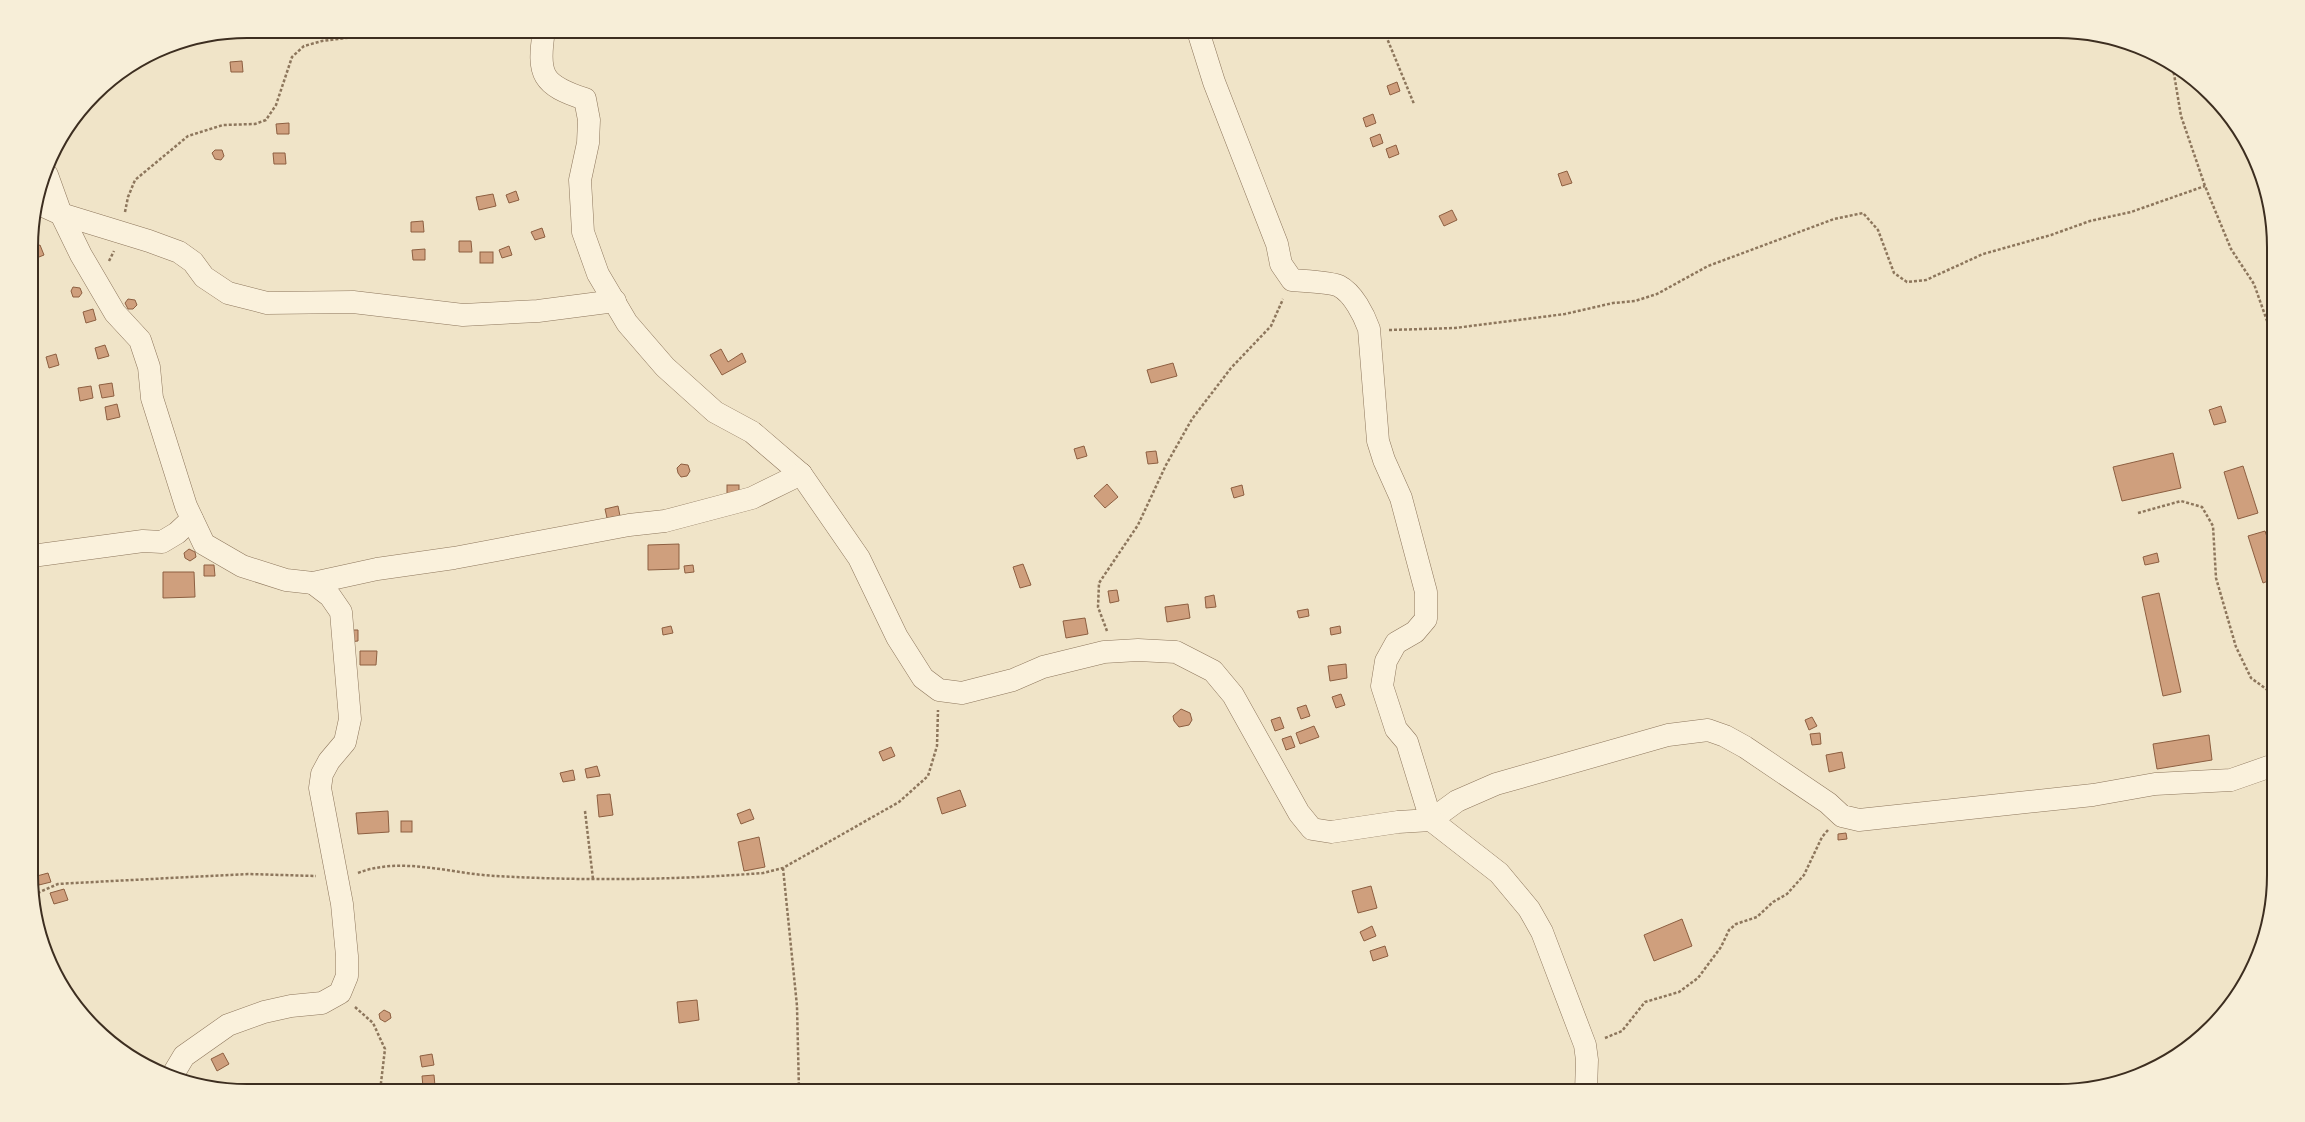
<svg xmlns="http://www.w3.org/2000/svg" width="2305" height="1122" viewBox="0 0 2305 1122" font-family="'Playfair Display',serif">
  <rect width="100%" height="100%" fill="#f0e4c8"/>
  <g fill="#cf9f7d" stroke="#8d5f41">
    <path d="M242,61L243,72H231L230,62Z"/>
    <path d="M1397,82L1400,91L1390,95L1387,86Z"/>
    <path d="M1373,114L1376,123L1366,127L1363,118Z"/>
    <path d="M289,123V134H277L276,124Z"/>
    <path d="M1380,134L1383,143L1373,147L1370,138Z"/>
    <path d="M1396,145L1399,154L1389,158L1386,149Z"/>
    <path d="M215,150H222L224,156L221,160L215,159L212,153Z"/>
    <path d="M273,153H285L286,164H274Z"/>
    <path d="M1567,171L1572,183L1562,186L1558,174Z"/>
    <path d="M516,191L519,200L509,203L506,195Z"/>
    <path d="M493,194L496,206L479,210L476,197Z"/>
    <path d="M1452,210L1457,220L1444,226L1439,216Z"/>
    <path d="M423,221L424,232H411V222Z"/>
    <path d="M542,228L545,237L535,240L531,232Z"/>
    <path d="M459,241H471L472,252H459Z"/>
    <path d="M40,245L44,255L34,259L32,248Z"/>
    <path d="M509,246L512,255L502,258L499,250Z"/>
    <path d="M425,249V260H413L412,250Z"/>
    <rect x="480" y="252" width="13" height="11"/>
    <path d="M73,287L80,288L82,293L79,297H73L71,291Z"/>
    <path d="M128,299L135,300L137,305L133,309H128L125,303Z"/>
    <path d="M93,309L96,320L86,323L83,312Z"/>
    <path d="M105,345L109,356L98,359L95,348Z"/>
    <path d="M721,349L728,362L742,353L746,362L722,375L710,355Z"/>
    <path d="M56,354L59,365L49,368L46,357Z"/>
    <path d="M1173,363L1177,376L1151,383L1147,370Z"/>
    <path d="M112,383L114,396L102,398L99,385Z"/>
    <path d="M91,386L93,398L80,401L78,388Z"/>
    <path d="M117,404L120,417L107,420L105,407Z"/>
    <path d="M2221,406L2226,422L2214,425L2209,410Z"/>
    <path d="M1084,446L1087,456L1077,459L1074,449Z"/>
    <path d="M1156,451L1158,463L1148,464L1146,452Z"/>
    <path d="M2173,453L2181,488L2122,501L2113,467Z"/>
    <path d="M681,464L688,465L690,471L687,476L681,477L678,473L677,468Z"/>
    <path d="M2243,466L2258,513L2238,519L2224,472Z"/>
    <path d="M1107,484L1118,497L1105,508L1094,496Z"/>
    <rect x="727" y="485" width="12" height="9"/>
    <path d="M1242,485L1244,495L1234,498L1231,488Z"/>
    <path d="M618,506L620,516L607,518L605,509Z"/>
    <path d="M2265,531L2273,555V579L2263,583L2248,536Z"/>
    <path d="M679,544V569L648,570V545Z"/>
    <path d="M189,549L195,552L196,557L190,561L185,558L184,553Z"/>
    <path d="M2157,553L2159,562L2145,565L2143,557Z"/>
    <path d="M1023,564L1031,585L1020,588L1013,567Z"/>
    <path d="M204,565H214L215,576H204Z"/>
    <path d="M693,565L694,572L685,573L684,566Z"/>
    <path d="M163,572H194L195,597L163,598Z"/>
    <path d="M1117,590L1119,601L1110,603L1108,591Z"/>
    <path d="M2159,593L2181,692L2163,696L2142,597Z"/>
    <path d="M1214,595L1216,607L1206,608L1205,597Z"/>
    <path d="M1188,604L1190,618L1167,622L1165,607Z"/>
    <path d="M1308,609L1309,616L1299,618L1297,611Z"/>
    <path d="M1085,618L1088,634L1066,638L1063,621Z"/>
    <path d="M671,626L673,633L663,635L662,628Z"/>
    <path d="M1340,626L1341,633L1331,635L1330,628Z"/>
    <path d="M347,630H358V641L348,642Z"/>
    <path d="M360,651H377L376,665H360Z"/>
    <path d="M1346,664L1347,678L1330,681L1328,666Z"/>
    <path d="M1341,694L1345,705L1336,708L1332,697Z"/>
    <path d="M1306,705L1310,716L1301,719L1297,708Z"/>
    <path d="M1181,709L1190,713L1192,720L1189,725L1179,727L1174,721L1173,716Z"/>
    <path d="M1280,717L1284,728L1275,731L1271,720Z"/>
    <path d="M1812,717L1817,726L1809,730L1805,720Z"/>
    <path d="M1314,726L1319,737L1300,744L1296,733Z"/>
    <path d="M1820,733L1821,744L1812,745L1810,734Z"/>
    <path d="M2209,735L2212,760L2157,769L2153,744Z"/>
    <path d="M1291,736L1295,747L1286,750L1282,739Z"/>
    <path d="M891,747L895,756L883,761L879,752Z"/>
    <path d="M1842,752L1845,768L1829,772L1826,755Z"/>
    <path d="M597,766L600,776L587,778L585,769Z"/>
    <path d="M573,770L575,780L563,782L560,773Z"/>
    <path d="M960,790L966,806L942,814L937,798Z"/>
    <path d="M610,794L613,815L599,817L597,795Z"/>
    <path d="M750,809L754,819L741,824L737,814Z"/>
    <path d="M388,811L389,832L358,834L356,813Z"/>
    <rect x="401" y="821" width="11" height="11"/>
    <path d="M1846,833L1847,839L1838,840V834Z"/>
    <path d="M759,837L765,867L744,871L738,842Z"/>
    <path d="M48,873L51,882L39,885L37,876Z"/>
    <path d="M1371,886L1377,908L1358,913L1352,891Z"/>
    <path d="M64,889L68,900L54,904L50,893Z"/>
    <path d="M1682,919L1692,946L1654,961L1644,935Z"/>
    <path d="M1372,926L1376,936L1364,941L1360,932Z"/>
    <path d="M1385,946L1388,956L1373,961L1370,951Z"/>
    <path d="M697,1000L699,1020L679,1023L677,1002Z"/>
    <path d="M384,1010L390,1013L391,1018L385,1022L380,1019L379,1014Z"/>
    <path d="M223,1053L229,1064L217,1071L211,1059Z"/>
    <path d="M432,1054L434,1065L422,1067L420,1056Z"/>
    <path d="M434,1075L435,1086L423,1087L422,1076Z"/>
  </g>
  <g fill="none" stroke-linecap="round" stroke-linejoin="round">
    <g stroke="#8d765c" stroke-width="23">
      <g id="minor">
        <path d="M544,31C537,75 542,85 585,99L589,120L588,143L580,180L583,232L598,274L627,323L665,367L715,412L752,432L801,474L859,558L897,637L923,678L939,690L962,693L1013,680L1043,667L1104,652L1138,650L1176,652L1213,671L1233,695L1299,813L1312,829L1331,832L1398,822L1431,820L1457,801L1496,784L1668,735L1708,730L1725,736L1745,747L1828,803L1842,816L1859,820L2093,795L2155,784L2231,780L2274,765"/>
        <path d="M1198,31L1214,82L1277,244L1281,264L1292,280C1302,281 1331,282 1339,286C1353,293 1364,315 1369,329L1378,441L1384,460L1401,498L1426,592V619L1415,632L1396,643L1386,661L1382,686L1396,729L1407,742L1431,820L1499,873L1529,909L1542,932L1585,1045L1587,1060L1586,1091"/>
        <path d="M47,175L61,214L81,255L115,313L140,340L149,367L152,398L186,506L204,544L242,566L286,580L313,583L377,569L454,558L629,525L665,521L752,498L801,474"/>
        <path d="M39,204L61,214L149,241L179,252L193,262L204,277L228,293L267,303L353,302L463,315L538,311L615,301"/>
        <path d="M32,556L143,541L162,542L177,533L192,519"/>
        <path d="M172,1076L184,1056L228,1025L264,1012L291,1006L322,1003L340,993L347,976V956L342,904L320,788L322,774L329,761L345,742L350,719L341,612L330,596L313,583"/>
      </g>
    </g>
    <g stroke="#8d765c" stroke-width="2.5" stroke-dasharray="3 2" stroke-linecap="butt">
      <path d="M1384,31L1414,104"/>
      <path d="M2170,63L2174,74L2181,116L2205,186L2231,249L2254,284L2272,335"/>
      <path d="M125,212L128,197L135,180L188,136L223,125L255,124L266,120L276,105L292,57L304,46L322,41L402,31"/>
      <path d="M109,261L114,251"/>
      <path d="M1389,330L1455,328L1565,314L1613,303L1635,301L1657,294L1708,266L1834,219L1863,213L1878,230L1894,273L1907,282L1926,280L1983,254L2051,235L2090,221L2131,212L2205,186"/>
      <path d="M2138,513L2181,501L2202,507L2213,526L2216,578L2236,647L2251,678L2273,694"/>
      <path d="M1107,631L1098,607L1099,583L1138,525L1166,465L1192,419L1231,368L1271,326L1283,299"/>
      <path d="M585,811L593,879"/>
      <path d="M783,868L797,1006L799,1091"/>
      <path d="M358,873C401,856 452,874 496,876C585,881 674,880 763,873L783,868L899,802L928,776L937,746L938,710"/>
      <path d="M33,895L58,884L74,883L248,874L316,876"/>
      <path d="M355,1007L373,1023L385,1049L380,1091"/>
      <path d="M1605,1038L1622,1031L1645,1002L1679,992L1698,978L1721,947L1729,930L1736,924L1757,917L1773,902L1787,894L1804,875L1822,837L1828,830"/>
    </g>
    <use href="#minor" stroke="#faf1dc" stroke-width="22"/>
  </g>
  <path d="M0 0H2305V1122H0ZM247 38H2058A209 209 0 0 1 2267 247V875A209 209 0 0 1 2058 1084H247A209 209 0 0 1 38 875V247A209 209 0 0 1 247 38Z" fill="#f7eed8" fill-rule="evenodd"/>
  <path fill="none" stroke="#3d2e20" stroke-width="2" d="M247 38H2058A209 209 0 0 1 2267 247V875A209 209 0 0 1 2058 1084H247A209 209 0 0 1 38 875V247A209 209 0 0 1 247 38Z"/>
</svg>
